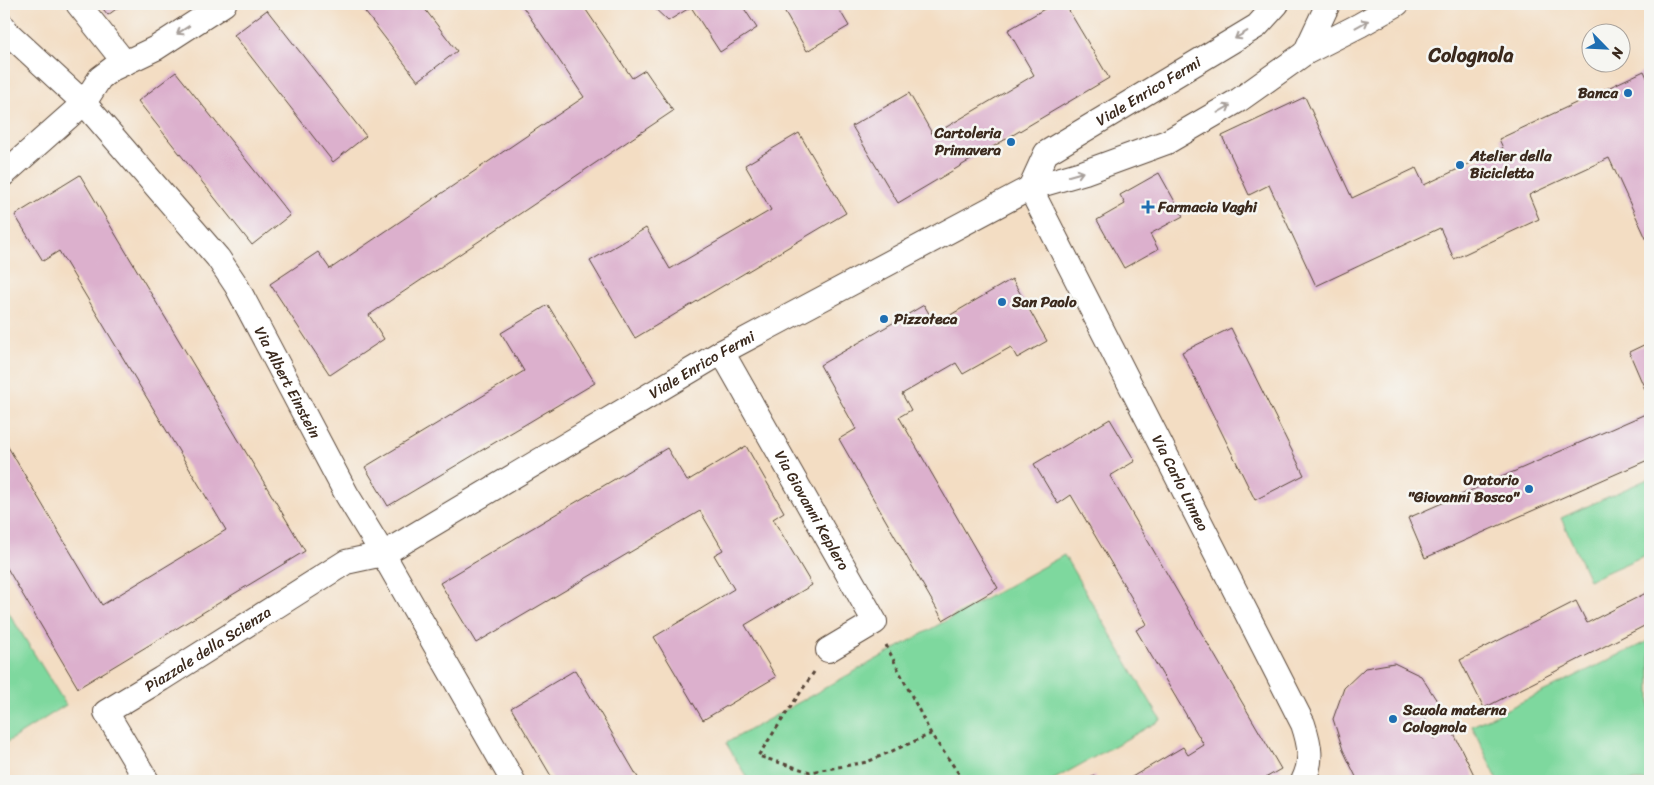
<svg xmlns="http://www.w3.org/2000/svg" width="1654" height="785" viewBox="0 0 1654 785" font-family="Sriracha,sans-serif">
  <rect width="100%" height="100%" fill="#f6f6f2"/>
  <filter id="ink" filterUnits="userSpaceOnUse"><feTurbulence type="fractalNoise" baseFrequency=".02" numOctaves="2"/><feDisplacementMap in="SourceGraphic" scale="10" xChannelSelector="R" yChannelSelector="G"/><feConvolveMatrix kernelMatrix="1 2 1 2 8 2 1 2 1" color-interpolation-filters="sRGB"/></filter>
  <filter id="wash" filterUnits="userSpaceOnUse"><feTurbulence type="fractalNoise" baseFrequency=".0096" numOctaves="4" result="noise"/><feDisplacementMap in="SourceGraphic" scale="20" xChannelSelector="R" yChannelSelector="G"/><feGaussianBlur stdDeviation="1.12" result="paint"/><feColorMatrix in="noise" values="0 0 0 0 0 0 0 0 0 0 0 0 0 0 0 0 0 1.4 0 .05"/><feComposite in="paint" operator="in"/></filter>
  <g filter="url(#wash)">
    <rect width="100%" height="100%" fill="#f3ddc3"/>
    <g fill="#7ed89e" stroke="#5c815e">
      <path d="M1650,478V553L1589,580L1561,518Z"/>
      <path d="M1064,555L1161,720L1051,781H749L726,743Z"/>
      <path d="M4,605L66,705L4,744Z"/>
      <path d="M1650,640V781H1498L1472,726Z"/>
    </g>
    <g id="blocks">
      <g fill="#dcb0cd">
        <path d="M99,4H123L108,15Z"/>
        <path d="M359,4H421L457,51L418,81Z"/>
        <path d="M521,4H582L632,78L645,70L673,111L369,315L384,339L330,375L270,284L318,252L330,269L584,97Z"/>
        <path d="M650,4H741L757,28L720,52L691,7L668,21Z"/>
        <path d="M780,4H836L849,26L807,51Z"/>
        <path d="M1053,4H1065L1109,78L898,203L852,126L909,93L933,135L1034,75L1008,30Z"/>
        <path d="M267,10L366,136L333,162L234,35Z"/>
        <path d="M1644,71L1650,84V247L1609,158L1529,195L1539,219L1454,259L1440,228L1316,286L1269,185L1249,195L1222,136L1305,97L1352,198L1416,168L1424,185L1503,148L1499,139Z"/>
        <path d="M176,72L290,215L252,245L138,101Z"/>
        <path d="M799,133L846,213L635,338L590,261L646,228L670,269L771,210L745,165Z"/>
        <path d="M1159,173L1183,216L1150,234L1158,249L1124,268L1097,220L1125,204L1120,195Z"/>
        <path d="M80,175L305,551L78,688L4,563V440L102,605L226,530L59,251L43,261L15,215Z"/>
        <path d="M1012,279L1047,341L1017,358L1011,347L963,374L956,363L902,394L911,410L899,417L998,588L943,620L839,439L856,429L820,365L924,305L935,324Z"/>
        <path d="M548,305L595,383L388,506L365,467L524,371L501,333Z"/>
        <path d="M1231,328L1304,475L1255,500L1182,352Z"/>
        <path d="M1650,342V401L1629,352Z"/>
        <path d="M1650,412V459L1425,558L1408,518Z"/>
        <path d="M1110,419L1135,461L1110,476L1281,769L1260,781H1125L1183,747L1188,755L1204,745L1136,630L1147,624L1071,495L1058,504L1034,464Z"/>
        <path d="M746,446L784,512L773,519L812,585L745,625L776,677L703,720L654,637L734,589L714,555L723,550L700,511L476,643L440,583L667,448L687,481Z"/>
        <path d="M1650,591V623L1484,708L1460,660L1576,601L1587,623Z"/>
        <path d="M1394,663L1421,676L1439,704L1422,713L1435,739L1452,730L1477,781H1358L1343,750L1333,719L1344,688L1365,668Z"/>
        <path d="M575,670L640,781H554L511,708Z"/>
        <path d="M1094,776L1097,781H1085Z"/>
      </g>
    </g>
  </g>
  <g filter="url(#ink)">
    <use href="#blocks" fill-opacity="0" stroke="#574537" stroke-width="1"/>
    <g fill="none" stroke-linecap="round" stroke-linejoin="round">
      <g stroke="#574537" stroke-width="26">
        <g id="street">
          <path d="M78,4L125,63"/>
          <path id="s1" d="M4,27L7,32L84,103L218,258L236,285L347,495L383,554L513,781"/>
          <path d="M1305,53L1328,4"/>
          <path d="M4,174L84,103L100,78L112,69L156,48L224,4"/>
          <path id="s2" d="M1030,188L1303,724C1310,745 1313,761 1303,781"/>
          <path id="s3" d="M1030,188L1046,153L1257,26L1277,4"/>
          <path id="s4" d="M722,352L875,622L828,650"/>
          <path id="s5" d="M147,781L106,712L161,679L346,562L383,554L722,352L1030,188L1085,172L1167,142L1239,100L1305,53L1360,25L1397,4"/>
        </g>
      </g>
      <g stroke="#574537" stroke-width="3" stroke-dasharray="4 4" stroke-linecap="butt">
        <path d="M886,645L931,734L964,781"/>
        <path d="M814,672L758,756L810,772L867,762L931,734"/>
      </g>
      <use href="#street" stroke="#fff" stroke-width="24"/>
    </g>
    <defs><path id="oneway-shaft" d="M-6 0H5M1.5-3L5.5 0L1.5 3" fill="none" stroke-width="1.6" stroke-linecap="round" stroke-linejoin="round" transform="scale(1.25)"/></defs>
    <g stroke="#a79f9a">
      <use href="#oneway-shaft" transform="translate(1362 24) rotate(-29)"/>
      <use href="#oneway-shaft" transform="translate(183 30) rotate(147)"/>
      <use href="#oneway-shaft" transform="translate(1241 35) rotate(149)"/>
      <use href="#oneway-shaft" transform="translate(1224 109) rotate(-30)"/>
      <use href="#oneway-shaft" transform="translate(1076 174) rotate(-16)"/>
    </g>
  </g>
  <g fill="#1f6fb2" stroke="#f6f6f2" stroke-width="2">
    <circle cx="1628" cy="93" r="5"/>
    <circle cx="1011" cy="142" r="5"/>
    <circle cx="1460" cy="165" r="5"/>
    <path d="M1145.5 199.5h5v5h5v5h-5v5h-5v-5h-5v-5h5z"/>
    <circle cx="1002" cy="302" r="5"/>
    <circle cx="884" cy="319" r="5"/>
    <circle cx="1529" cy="489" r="5"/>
    <circle cx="1393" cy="719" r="5"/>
  </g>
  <g text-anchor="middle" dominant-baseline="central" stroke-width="5" stroke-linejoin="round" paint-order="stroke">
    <g font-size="15" fill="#3b2a1e" stroke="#f6f6f2">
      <text stroke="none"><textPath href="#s3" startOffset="158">Viale Enrico Fermi</textPath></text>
      <text stroke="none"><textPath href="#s5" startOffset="772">Viale Enrico Fermi</textPath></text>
      <text stroke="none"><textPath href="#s1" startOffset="458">Via Albert Einstein</textPath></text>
      <text stroke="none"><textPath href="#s2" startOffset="331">Via Carlo Linneo</textPath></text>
      <text stroke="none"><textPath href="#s4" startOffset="182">Via Giovanni Keplero</textPath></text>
      <text stroke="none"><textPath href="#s5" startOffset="200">Piazzale della Scienza</textPath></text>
    </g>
    <g font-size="15" font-weight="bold" fill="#3b2a1e" stroke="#f6f6f2" text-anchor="start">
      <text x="1618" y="93" text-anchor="end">Banca</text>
      <text x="1001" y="133" text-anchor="end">Cartoleria<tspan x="1001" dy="17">Primavera</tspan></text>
      <text x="1470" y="156">Atelier della<tspan x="1470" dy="17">Bicicletta</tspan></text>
      <text x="1158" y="207">Farmacia Vaghi</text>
      <text x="1012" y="302">San Paolo</text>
      <text x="894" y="319">Pizzoteca</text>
      <text x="1519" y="480" text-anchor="end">Oratorio<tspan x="1519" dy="17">"Giovanni Bosco"</tspan></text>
      <text x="1403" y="710">Scuola materna<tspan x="1403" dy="17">Colognola</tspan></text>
    </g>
    <g font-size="20" font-weight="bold" fill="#3b2a1e" stroke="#f6f6f2">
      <text x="1471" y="55">Colognola</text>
    </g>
  </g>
  <rect width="1654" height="785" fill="none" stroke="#f6f6f2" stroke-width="20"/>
  <g transform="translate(1606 48) rotate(114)"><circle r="24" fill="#f6f6f2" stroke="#aba49d"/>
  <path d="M0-4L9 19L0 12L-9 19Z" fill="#1f6fb2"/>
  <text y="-8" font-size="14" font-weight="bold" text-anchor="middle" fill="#3b2a1e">N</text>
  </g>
</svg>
